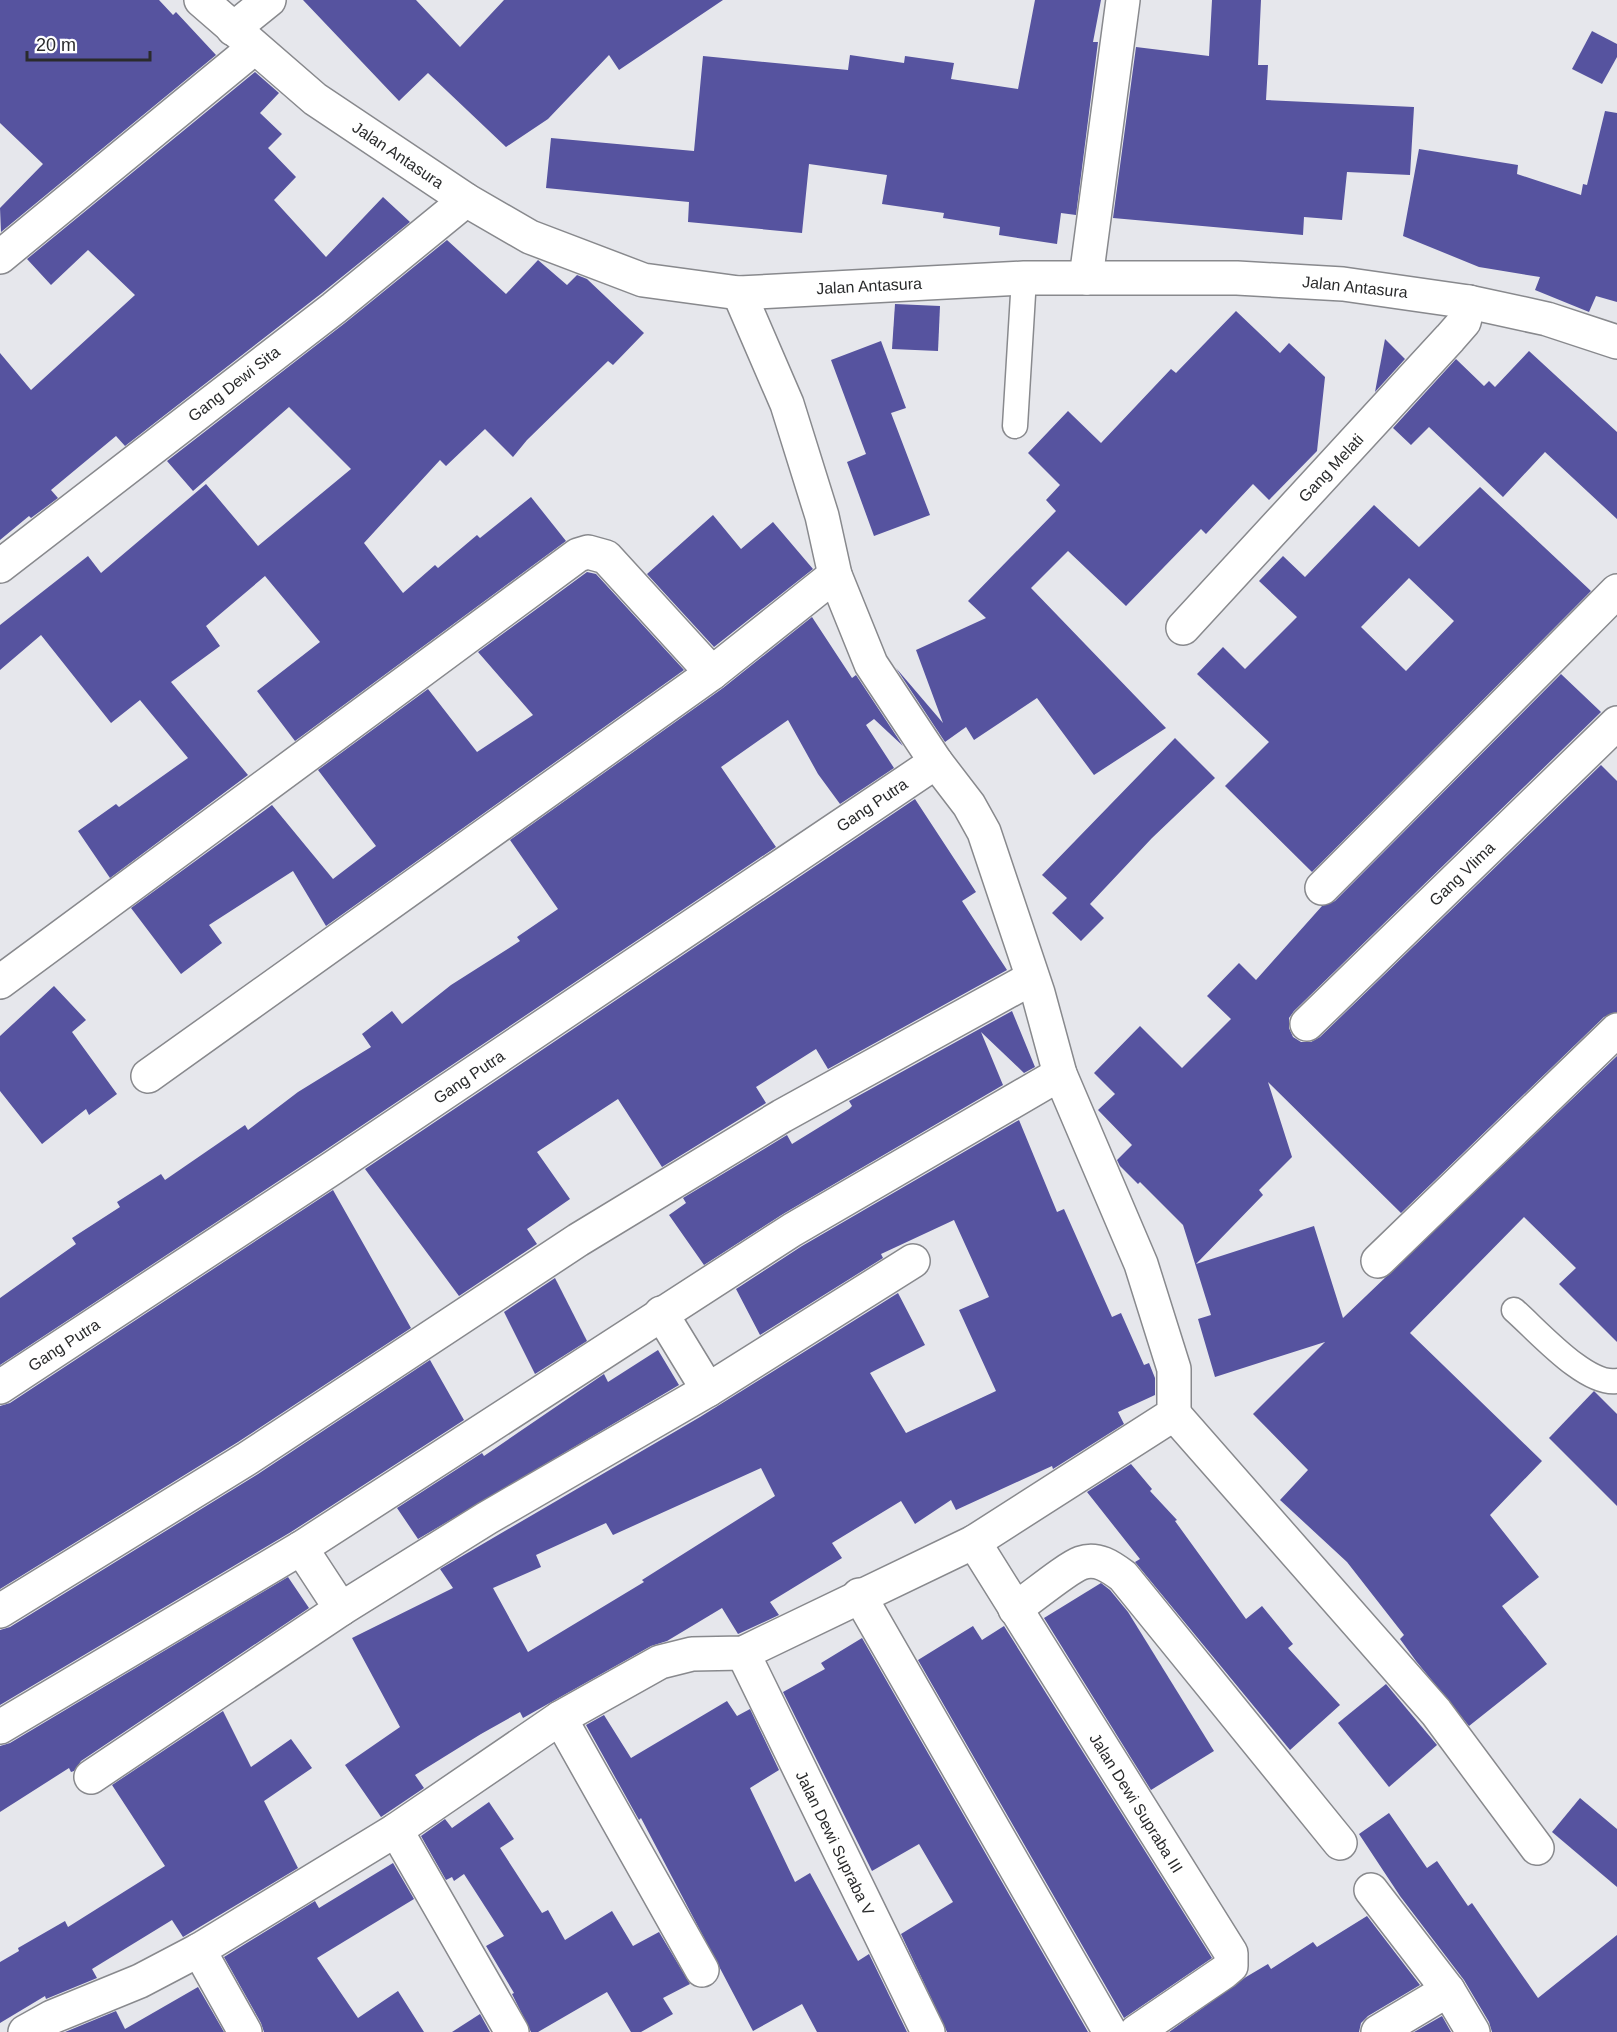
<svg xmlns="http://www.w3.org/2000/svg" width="1617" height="2032" viewBox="0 0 1617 2032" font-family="Arial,sans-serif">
  <rect width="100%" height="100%" fill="#e6e7ec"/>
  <g fill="#56539f" fill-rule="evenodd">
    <path d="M0,0H159L173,15L176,12L216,55L1,232L0,208L43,164L0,123Z"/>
    <path d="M303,0H416L460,47L504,0H723L619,70L609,55L548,119L506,147L428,73L399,101Z"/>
    <path d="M1035,0H1101L1093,42H1098L1076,215L1061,213L1057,244L999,235L1000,227L943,218L944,213L882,204L887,175L809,164L802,233L688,222L689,202L546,188L551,138L694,151L703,56L848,70L850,55L904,63L905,56L954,63L951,79L1018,89Z"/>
    <path d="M1212,0H1261L1258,65H1268L1266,100L1414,107L1410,175L1347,172L1342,220L1304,217L1303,235L1113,218L1136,47L1209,56Z"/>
    <path d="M1592,31L1617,44V57L1602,84L1572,69Z"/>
    <path d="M255,72L279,93L260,113L282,134L268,148L296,177L274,200L326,257L383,197L410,222L322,293L125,446L116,436L51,490L58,498L31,518L29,516L0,540V353L31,390L135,295L88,250L51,285L27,259Z"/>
    <path d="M1605,111L1617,113V302L1596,296L1589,312L1535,290L1540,277L1479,267L1403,236L1419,149L1518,165L1517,174L1581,195L1583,184L1587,185Z"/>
    <path d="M447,240L506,294L538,260L567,285L577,275L587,279L644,333L613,365L608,361L527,440L513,457L485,429L446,466L440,460L364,543L403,593L435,565L438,568L477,535L480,538L531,497L566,541L295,741L257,691L320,642L265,576L206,626L220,646L171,682L248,775L110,878L78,831L116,804L119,807L188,758L140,700L111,723L41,635L0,670V625L88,556L101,573L206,484L258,546L351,469L289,407L193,491L167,461L345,323Z"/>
    <path d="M895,304L940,306L938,351L892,349Z"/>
    <path d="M1236,311L1280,353L1289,343L1325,377L1317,451L1269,500L1253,484L1206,534L1201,529L1126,606L1068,551L1031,588L1166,728L1094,775L1037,698L974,740L966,727L945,742L896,668L943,723L916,650L986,618L968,601L1056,511L1046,500L1060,485L1028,453L1068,411L1101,443L1171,369L1176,373Z"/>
    <path d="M1385,339L1405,359L1375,392Z"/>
    <path d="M881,341L906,408L891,413L930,515L874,536L847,462L866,454L831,360Z"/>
    <path d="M1529,351L1617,432V519L1545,452L1503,497L1429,427L1411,445L1393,428L1456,359L1484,386L1489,381L1495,387Z"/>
    <path d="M1480,487L1591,591L1312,872L1225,786L1269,742L1197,674L1223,647L1245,669L1297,617L1259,581L1283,556L1305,577L1374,505L1419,547ZM1409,578L1454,621L1406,671L1361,627Z"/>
    <path d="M713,515L741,549L773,522L813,569L714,647L647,574Z"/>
    <path d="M587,572L596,574L684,670L326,926L293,871L209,925L222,943L181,974L131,908L272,805L333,879L376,846L318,770L428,689L477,752L533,715L478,652Z"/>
    <path d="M812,617L852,678L856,675L903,746L874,719L866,725L894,768L840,804L818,774L788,720L721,767L776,847L321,1153L0,1365V1298L76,1244L72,1238L120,1207L117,1202L161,1174L165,1180L245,1125L248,1130L298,1092L371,1047L362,1034L392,1011L402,1024L451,985L520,941L517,937L558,909L510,840L723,688Z"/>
    <path d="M1561,674L1601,712L1294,1011L1289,1018V1028L1293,1037L1301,1042H1311L1320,1037L1601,765L1617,781V1012L1604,1017L1401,1213L1268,1082L1292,1157L1259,1190L1263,1195L1196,1264L1314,1226L1343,1318L1617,1056V1342L1559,1284L1576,1268L1524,1217L1410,1333L1542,1461L1490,1515L1539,1577L1502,1606L1547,1664L1469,1726L1416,1661L1400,1639L1404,1635L1347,1562L1280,1500L1308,1470L1253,1414L1325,1342L1215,1377L1198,1319L1211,1315L1183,1225L1140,1182L1138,1184L1120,1166L1117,1160L1132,1145L1098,1110L1115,1094L1094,1073L1140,1026L1182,1068L1231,1019L1207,996L1239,963L1256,980L1322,906L1335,901Z"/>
    <path d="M1175,738L1215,778L1152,838L1090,904L1104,918L1081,941L1052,913L1067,898L1042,875Z"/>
    <path d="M915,799L976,892L962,901L1007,970L828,1069L816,1049L756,1087L766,1103L662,1167L618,1099L537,1152L570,1199L527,1229L537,1244L459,1296L365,1169Z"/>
    <path d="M54,986L86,1020L72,1032L117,1094L89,1115L86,1109L42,1144L0,1091V1036Z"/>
    <path d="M1012,1011L1035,1067L1024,1073L981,1032L1003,1085L783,1214L704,1265L669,1215L686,1203L683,1198L787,1135L792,1144L849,1109L852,1106L849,1101Z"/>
    <path d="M1019,1120L1057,1212L1064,1209L1112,1317L1121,1313L1144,1365L1149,1363L1155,1378V1395L1118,1412L1124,1424L1053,1469L1052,1466L956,1510L951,1500L915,1524L901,1501L832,1543L842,1558L770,1602L779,1615L738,1634L722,1608L667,1641L651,1646L523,1718L520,1712L481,1734L415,1775L424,1788L381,1817L345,1765L400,1727L352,1638L453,1588L440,1569L700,1417L898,1293L925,1345L870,1373L906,1433L996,1391L959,1310L989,1297L954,1220L881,1254L883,1258L760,1335L736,1289L802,1246ZM761,1468L775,1496L642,1580L644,1582L528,1652L493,1588L541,1567L536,1555L606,1523L613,1535Z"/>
    <path d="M333,1190L411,1328L238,1442L0,1589V1406L10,1403Z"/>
    <path d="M555,1278L587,1341L535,1374L504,1312Z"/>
    <path d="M658,1350L679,1385L418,1539L397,1508L482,1453L484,1456L604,1374L608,1382Z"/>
    <path d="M430,1360L464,1420L291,1532L0,1705V1630L10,1627L258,1474Z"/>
    <path d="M1594,1391L1617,1414V1506L1549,1438Z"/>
    <path d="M1131,1464L1152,1489L1150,1491L1177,1520L1175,1521L1246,1619L1262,1606L1293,1644L1288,1648L1340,1705L1290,1750L1135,1562L1140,1559L1087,1492Z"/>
    <path d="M288,1577L309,1608L81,1761L74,1771L71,1772L69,1768L0,1812V1746L10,1743Z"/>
    <path d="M1101,1583L1110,1590L1128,1612L1214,1751L1151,1790L1044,1618Z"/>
    <path d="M973,1626L982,1640L1004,1626L1212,1958L1124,2018L918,1660Z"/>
    <path d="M862,1638L1088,2032H947L901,1934L953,1902L919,1844L872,1871L783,1692L825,1669L821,1663Z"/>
    <path d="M1386,1684L1437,1745L1389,1787L1338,1723Z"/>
    <path d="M727,1701L737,1716L750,1709L779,1770L750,1788L795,1882L810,1873L858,1961L869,1954L907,2032H817L802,2004L753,2031L641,1818L639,1820L586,1725L604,1715L631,1758Z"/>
    <path d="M223,1711L251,1767L291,1739L312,1768L264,1801L298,1868L183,1937L172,1920L92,1969L97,1978L46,1999L45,1996L0,2023V1962L19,1951L18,1948L65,1921L68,1927L165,1866L112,1785Z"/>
    <path d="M1580,1798L1617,1829V1887L1552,1832Z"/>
    <path d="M489,1802L514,1839L500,1848L542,1913L548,1910L565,1940L612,1911L633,1946L659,1932L690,1984L663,1998L673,2014L641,2032H631L607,1992L538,2032H531L512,1994L514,1993L486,1946L504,1936L464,1874L454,1881L452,1877L446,1880L421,1836L445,1819L452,1828Z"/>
    <path d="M1389,1813L1427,1868L1437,1861L1468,1906L1472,1903L1538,1998L1617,1935V2032H1492L1489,2022L1464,1980L1400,1896L1359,1834Z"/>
    <path d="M393,1863L414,1899L317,1958L358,2018L398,1991L424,2032H264L261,2023L224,1957L315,1901L319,1908Z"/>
    <path d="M1367,1916L1420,1985L1368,2016L1361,2023L1359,2032H1169L1246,1977L1268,1964L1271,1969L1313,1942L1317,1947Z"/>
    <path d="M198,1987L224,2032H65L116,2011L125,2029Z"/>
    <path d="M480,2014L490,2032H452Z"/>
    <path d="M1442,2016L1451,2032H1414Z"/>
  </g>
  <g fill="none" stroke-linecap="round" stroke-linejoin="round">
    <g stroke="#88898d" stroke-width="27">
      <g id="service">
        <path d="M1015,426L1024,278"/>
        <path d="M1514,1310C1538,1331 1586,1386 1617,1381"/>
      </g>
    </g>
    <g stroke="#88898d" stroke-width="36">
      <g id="minor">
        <path d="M233,29L269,0"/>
        <path d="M0,257L254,48"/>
        <path d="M1086,278L1123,0"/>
        <path d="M0,566L334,308L466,200"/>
        <path d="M1183,628L1450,338L1464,322L1469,302"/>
        <path d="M1322,888L1617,591"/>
        <path d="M0,982L578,555L588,552L606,557L712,673"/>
        <path d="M1307,1024L1617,723"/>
        <path d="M148,1076L712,673L835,575"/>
        <path d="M1378,1261L1617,1030"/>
        <path d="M661,1313L708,1390"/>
        <path d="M0,1387L331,1169L936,762"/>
        <path d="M1174,1414L1436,1712L1537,1848"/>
        <path d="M974,1542L1231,1953V1966L1224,1972L1136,2032"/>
        <path d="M859,1595L1110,2032"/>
        <path d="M341,1609L487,1518L708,1390L913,1261"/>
        <path d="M1015,1609C1030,1599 1067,1568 1081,1563C1097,1557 1111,1567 1123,1576L1340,1843"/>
        <path d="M0,1611L248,1458L578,1240L782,1116L1032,978"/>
        <path d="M743,1653L928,2032"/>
        <path d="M560,1718L702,1970"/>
        <path d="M0,1727L301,1548L792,1230L1060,1074"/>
        <path d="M91,1777L341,1609L301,1548"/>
        <path d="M396,1830L512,2032"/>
        <path d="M1371,1890L1448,1990"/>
        <path d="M199,1950L245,2032"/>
        <path d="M25,2032L52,2017L140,1981L199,1950L396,1830L560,1718L660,1662L692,1654L743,1653L974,1542L1174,1414V1369L1141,1264L1060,1074L1038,993L984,832L969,805L936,762L871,664L835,575L822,516L787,404L739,293"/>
        <path d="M1378,2032L1448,1990L1473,2032"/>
      </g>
    </g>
    <g stroke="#88898d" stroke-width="36">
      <path id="secondary" d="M201,0L315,99L466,200L530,237L643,280L739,293L1024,278H1237L1343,284L1469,302L1547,319L1617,342"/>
    </g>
    <use href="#service" stroke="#fff" stroke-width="24"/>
    <use href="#minor" stroke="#fff" stroke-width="33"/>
    <use href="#secondary" stroke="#fff" stroke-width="33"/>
  </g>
  <g text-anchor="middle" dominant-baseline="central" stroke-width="6" stroke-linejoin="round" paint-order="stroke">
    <g font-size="16" fill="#2a2b2c" stroke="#fff">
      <text transform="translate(398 155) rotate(34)">Jalan Antasura</text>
      <text transform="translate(869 286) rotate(-3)">Jalan Antasura</text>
      <text transform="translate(1355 287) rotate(6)">Jalan Antasura</text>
      <text transform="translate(234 384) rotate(-38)">Gang Dewi Sita</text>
      <text transform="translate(1331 468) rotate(-47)">Gang Melati</text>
      <text transform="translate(872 805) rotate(-34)">Gang Putra</text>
      <text transform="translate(1462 874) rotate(-44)">Gang Vlima</text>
      <text transform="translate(469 1077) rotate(-34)">Gang Putra</text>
      <text transform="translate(64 1345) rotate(-33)">Gang Putra</text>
      <text transform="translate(1136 1803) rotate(58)">Jalan Dewi Supraba III</text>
      <text transform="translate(835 1843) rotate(64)">Jalan Dewi Supraba V</text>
    </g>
  </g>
  <path d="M27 51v9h123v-9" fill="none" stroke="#2a2b2c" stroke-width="3"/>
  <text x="36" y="51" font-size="18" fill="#2a2b2c" stroke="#ffffff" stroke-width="4.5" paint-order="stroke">20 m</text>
</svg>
